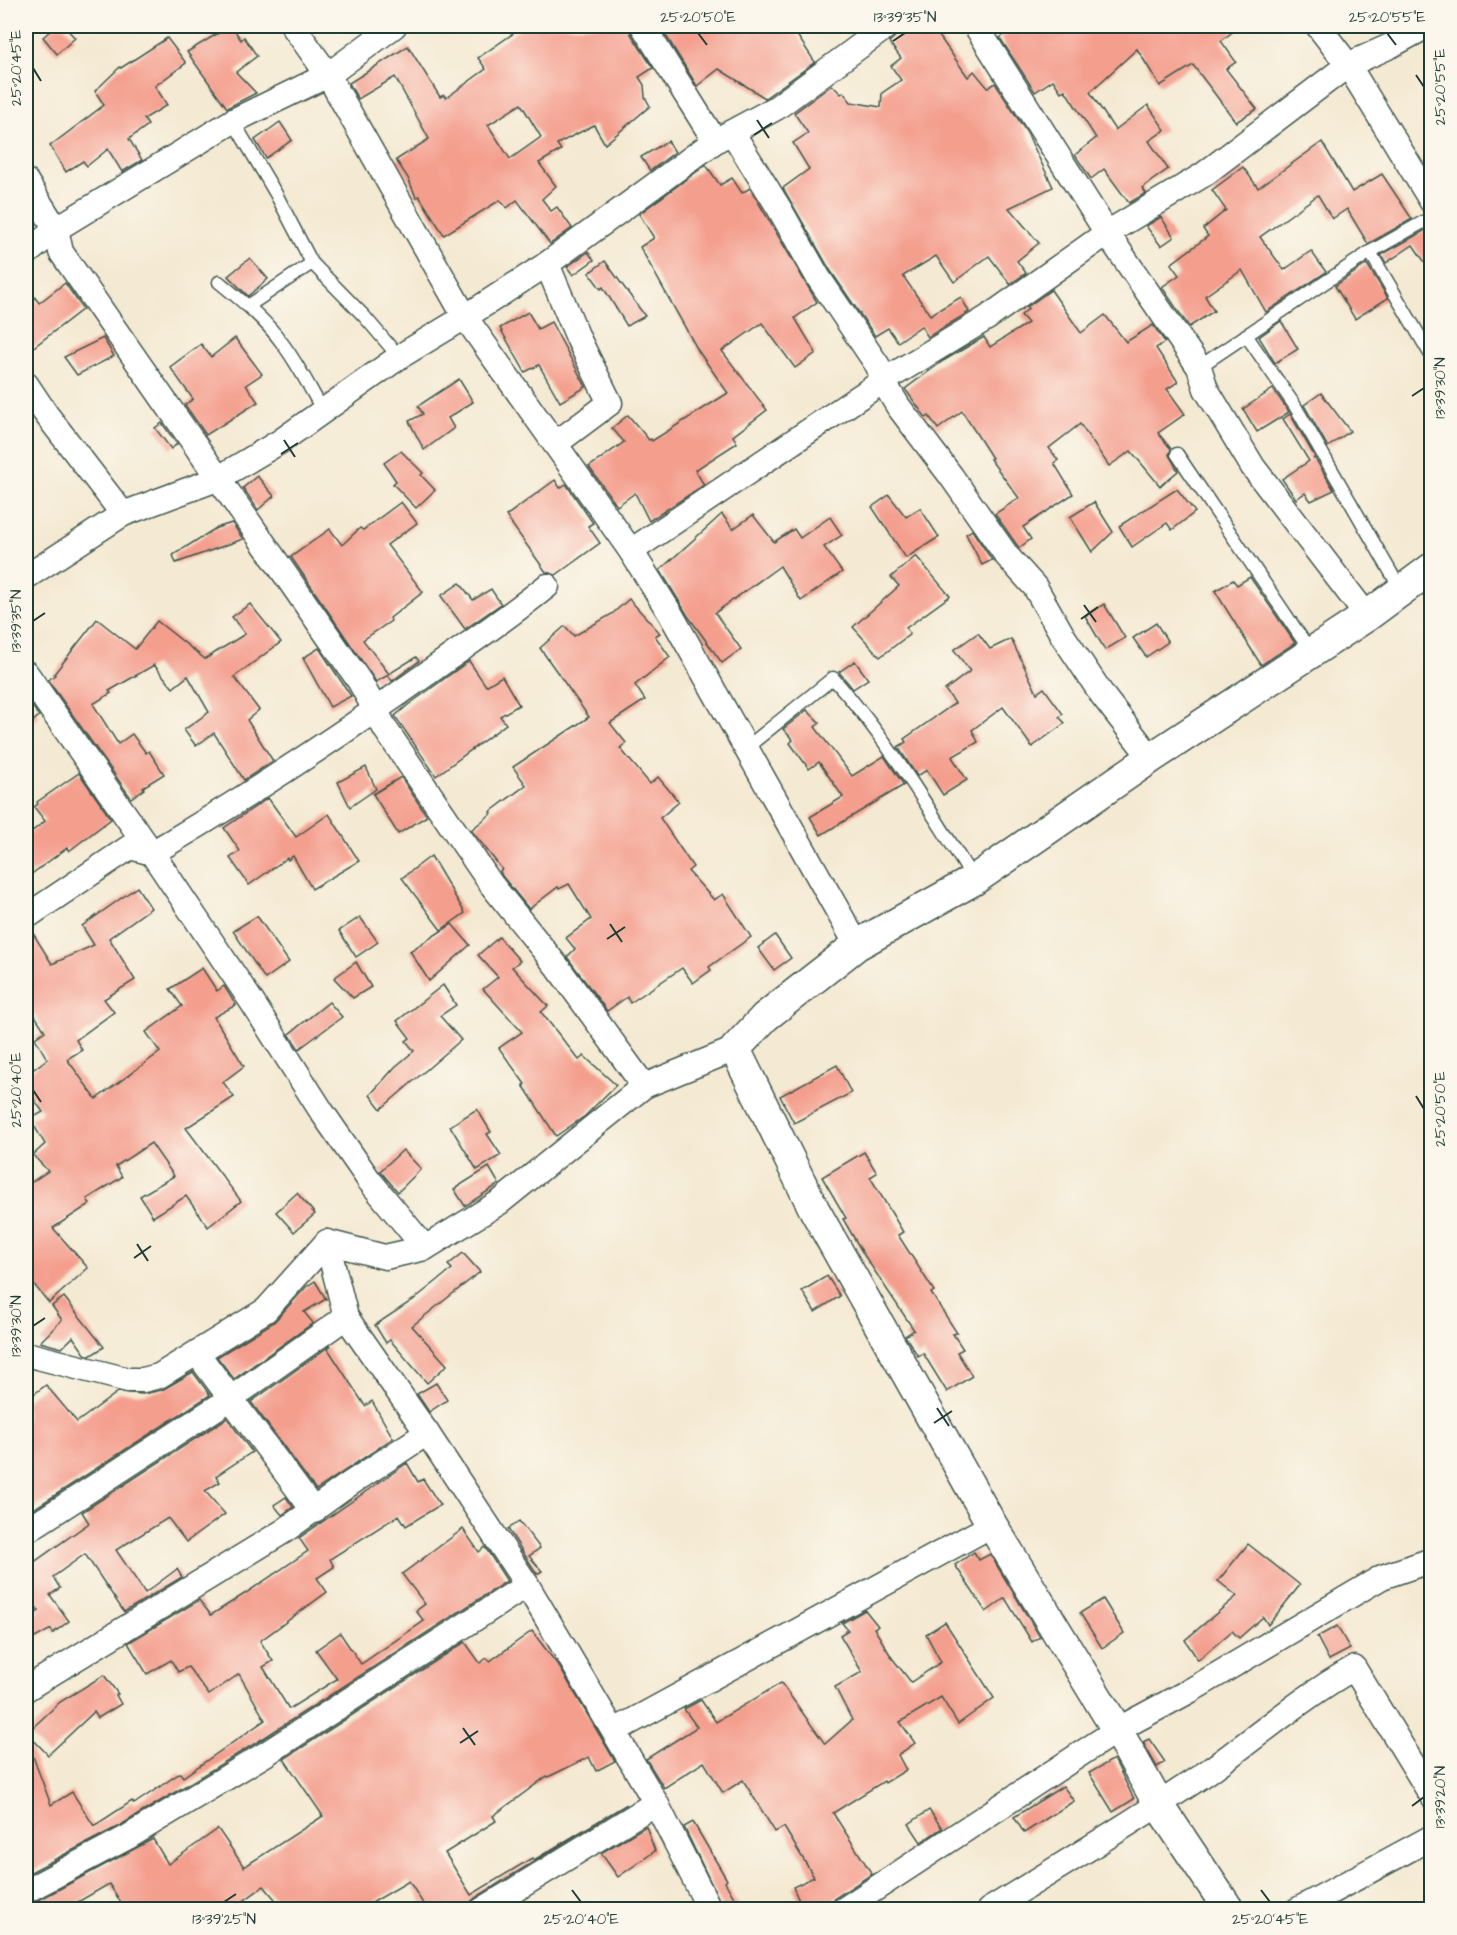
<svg xmlns="http://www.w3.org/2000/svg" width="1457" height="1935" viewBox="0 0 1457 1935" font-family="'Architects Daughter',sans-serif">
  <rect width="100%" height="100%" fill="#fbf7ec"/>
  <filter id="ink" filterUnits="userSpaceOnUse"><feTurbulence type="fractalNoise" baseFrequency=".0167" numOctaves="2"/><feDisplacementMap in="SourceGraphic" scale="12" xChannelSelector="R" yChannelSelector="G"/><feConvolveMatrix kernelMatrix="1 2 1 2 8 2 1 2 1" color-interpolation-filters="sRGB"/></filter>
  <filter id="wash" filterUnits="userSpaceOnUse"><feTurbulence type="fractalNoise" baseFrequency=".008" numOctaves="4" result="noise"/><feDisplacementMap in="SourceGraphic" scale="24" xChannelSelector="R" yChannelSelector="G"/><feGaussianBlur stdDeviation="1.35" result="paint"/><feColorMatrix in="noise" values="0 0 0 0 0 0 0 0 0 0 0 0 0 0 0 0 0 1.4 0 .05"/><feComposite in="paint" operator="in"/></filter>
  <g filter="url(#wash)">
    <rect width="100%" height="100%" fill="#f4e9d2"/>
    <g id="blocks">
      <g fill="#f49f8e" fill-rule="evenodd">
        <path d="M56,26H64L75,38L57,54L43,37Z"/>
        <path d="M230,26H232L241,40L244,37L257,56L236,72L256,93L227,108L187,52Z"/>
        <path d="M524,26H629L631,34L653,68L639,77L644,85L645,97L650,106L605,144L594,125L557,144L561,150L539,163L556,186L542,199L551,211L557,207L572,228L550,244L517,200L507,208L500,200L444,235L419,196L416,197L408,178L396,160L429,139L395,77L358,99L349,83L408,46L440,97L444,95L446,98L486,69L478,58ZM521,104L541,137L510,159L488,125Z"/>
        <path d="M660,26H791L815,62L765,98L719,69L697,86Z"/>
        <path d="M901,26H932L968,77L974,71L988,88L995,83L1027,133L1053,187L1009,208L1039,243L1017,261L1026,273L1010,284L989,256L954,282L936,256L903,276L930,315L961,297L969,312L928,337L921,326L898,342L888,328L875,336L830,270L783,188L809,169L793,143L808,133L794,113L832,85L841,94L843,92L851,102L881,107L882,93L901,80L891,66L901,58L889,42L900,32Z"/>
        <path d="M1017,26H1240L1221,41L1236,62L1226,69L1257,109L1236,122L1193,65L1160,86L1137,49L1090,92L1115,130L1148,105L1165,130L1149,141L1168,169L1142,188L1146,193L1129,203L1104,169L1091,179L1075,155L1096,138L1065,90L1061,92L1053,80L1035,92L1000,38Z"/>
        <path d="M167,38L186,63L155,86L167,105L144,119L148,125L129,139L142,160L122,172L108,149L87,166L83,161L66,172L50,146L104,105L95,91L120,67L121,68Z"/>
        <path d="M280,122L292,140L266,158L255,140Z"/>
        <path d="M668,141L675,152L650,171L641,157Z"/>
        <path d="M1322,142L1352,192L1382,174L1412,219L1368,244L1347,209L1332,219L1318,195L1260,237L1284,270L1311,251L1326,272L1266,312L1242,270L1205,296L1214,311L1189,327L1162,287L1179,275L1171,264L1208,236L1203,229L1226,210L1212,190L1243,167L1258,188Z"/>
        <path d="M706,165L720,185L732,178L742,193L750,188L817,302L795,318L816,353L795,368L762,323L722,351L767,410L733,436L737,443L695,470L704,485L649,521L635,493L617,506L589,467L624,442L612,428L628,415L649,440L651,439L652,441L728,393L699,352L640,247L654,238L639,214Z"/>
        <path d="M1161,217L1174,237L1161,246L1146,226Z"/>
        <path d="M1431,227V271L1413,245L1386,263L1381,255Z"/>
        <path d="M588,252L594,260L573,275L567,267Z"/>
        <path d="M250,258L268,279L248,296L228,276Z"/>
        <path d="M605,261L645,316L627,326L603,287L601,289L589,273Z"/>
        <path d="M1367,264L1388,298L1355,319L1335,286Z"/>
        <path d="M65,283L83,309L26,353V285L39,303Z"/>
        <path d="M1051,290L1081,333L1105,315L1126,342L1153,325L1165,342L1156,348L1178,382L1167,389L1185,414L1158,433L1171,449L1169,455L1178,471L1160,486L1131,451L1109,466L1080,424L1049,448L1058,460L1054,463L1073,494L1023,527L1031,539L1019,548L995,514L1019,498L990,459L992,458L962,411L938,429L929,416L926,418L905,389L943,361L984,337L990,347L1028,323L1021,315L1028,309L1027,307Z"/>
        <path d="M528,312L538,329L551,322L586,387L560,402L539,365L525,372L500,328Z"/>
        <path d="M1281,321L1298,349L1275,363L1259,337Z"/>
        <path d="M103,338L114,356L77,375L64,357Z"/>
        <path d="M235,338L262,374L246,385L258,402L206,435L185,405L193,399L170,367L201,344L211,357Z"/>
        <path d="M459,379L473,402L448,418L454,428L424,450L409,421L423,414L418,406Z"/>
        <path d="M1273,389L1289,412L1257,432L1243,409Z"/>
        <path d="M1321,393L1350,431L1328,447L1304,405Z"/>
        <path d="M1290,414L1315,457L1313,459L1315,458L1334,490L1311,501L1305,493L1296,499L1282,479L1309,461L1283,419Z"/>
        <path d="M162,423L177,444L171,449L155,428Z"/>
        <path d="M401,451L423,473L421,475L435,490L416,508L393,484L396,481L384,463Z"/>
        <path d="M257,476L274,496L258,510L243,488Z"/>
        <path d="M555,480L560,488L566,484L593,523L588,526L600,543L556,575L546,572L506,516Z"/>
        <path d="M1177,489L1195,512L1172,530L1167,523L1132,547L1119,526Z"/>
        <path d="M889,495L906,517L920,508L939,537L906,558L872,507Z"/>
        <path d="M401,502L417,523L387,545L423,592L390,618L391,621L363,640L389,674L416,657L419,661L392,681L388,675L376,682L291,557L330,529L342,545L360,528L363,530Z"/>
        <path d="M1094,502L1113,532L1092,552L1070,517Z"/>
        <path d="M722,514L733,529L753,515L774,542L794,529L800,538L830,517L842,535L824,547L842,572L801,601L780,566L715,613L741,649L722,663L688,616L660,570Z"/>
        <path d="M232,523L243,539L176,563L173,555L216,528Z"/>
        <path d="M972,530L992,560L982,565L966,534Z"/>
        <path d="M916,556L950,596L906,628L910,634L880,657L853,627L899,586L891,577Z"/>
        <path d="M1250,577L1295,643L1261,665L1215,591L1233,580L1237,585Z"/>
        <path d="M460,583L473,600L491,589L501,604L465,629L441,596Z"/>
        <path d="M629,599L660,633L655,636L670,657L635,685L645,700L610,723L626,743L620,748L650,784L658,777L679,802L660,818L693,867L688,871L714,900L723,894L751,937L709,967L711,970L693,983L682,968L630,1003L627,997L607,1011L567,957L575,949L566,938L591,919L569,884L559,889L558,887L529,909L502,876L500,871L502,869L471,830L492,813L490,812L526,785L513,767L589,717L540,648L565,626L574,636L612,614Z"/>
        <path d="M250,604L281,642L234,677L259,710L247,720L273,761L244,780L214,733L196,746L184,730L209,712L188,676L173,688L154,665L109,691L111,693L93,704L118,744L132,734L146,753L149,751L164,774L143,787L144,789L131,798L48,680L55,675L54,674L97,619L135,649L157,621L205,659L245,634L232,617Z"/>
        <path d="M1104,604L1125,638L1105,650L1085,616Z"/>
        <path d="M1156,623L1168,642L1146,657L1133,638Z"/>
        <path d="M978,633L990,649L1011,639L1037,693L1044,688L1063,714L1059,717L1065,723L1032,747L1003,707L972,730L978,742L952,757L967,780L943,795L927,770L917,776L898,747L906,742L904,739L955,703L945,690L970,671L954,650Z"/>
        <path d="M319,648L351,696L330,707L303,658Z"/>
        <path d="M469,661L486,686L502,676L519,705L500,716L506,724L436,776L395,716L408,705Z"/>
        <path d="M855,661L868,679L853,689L839,672Z"/>
        <path d="M26,697L39,716L26,727Z"/>
        <path d="M807,710L820,723L815,727L852,776L884,756L904,785L821,835L810,817L843,797L819,762L809,769L790,743L793,740L783,729Z"/>
        <path d="M366,767L376,789L350,807L338,782Z"/>
        <path d="M79,773L111,819L69,851L67,848L26,878V836L45,821L34,807L38,804L37,802Z"/>
        <path d="M401,777L427,816L398,834L373,794Z"/>
        <path d="M268,798L296,837L329,814L359,861L312,889L293,856L288,860L287,858L249,885L230,858L240,851L224,828Z"/>
        <path d="M431,856L465,913L441,930L402,878Z"/>
        <path d="M137,887L151,908L109,938L135,980L104,999L114,1012L76,1040L82,1050L67,1059L96,1099L160,1052L146,1032L182,1006L170,989L202,968L217,991L224,986L236,1005L214,1017L244,1066L223,1082L234,1097L186,1128L241,1201L208,1227L186,1196L153,1217L140,1196L174,1176L151,1143L116,1166L122,1177L87,1199L90,1204L53,1228L88,1268L49,1303L26,1275V1186L48,1171L33,1155L45,1144L30,1119L43,1112L26,1088V1075L47,1059L35,1038L45,1031L26,1002V931L31,930L52,964L94,945L82,926Z"/>
        <path d="M257,916L289,962L265,979L233,931Z"/>
        <path d="M360,917L378,942L356,957L339,931Z"/>
        <path d="M452,924L470,945L429,981L410,951Z"/>
        <path d="M775,935L791,958L774,970L758,948Z"/>
        <path d="M499,937L520,961L512,967L548,1006L541,1012L579,1060L584,1056L616,1085L585,1116L556,1136L523,1085L525,1084L499,1048L522,1032L483,989L498,977L478,955Z"/>
        <path d="M356,962L371,987L353,998L334,978Z"/>
        <path d="M443,985L456,1005L440,1016L461,1040L381,1109L370,1095L395,1067L414,1051L406,1041L410,1038L397,1021Z"/>
        <path d="M329,1002L342,1017L299,1049L289,1034Z"/>
        <path d="M837,1065L851,1093L794,1123L780,1096Z"/>
        <path d="M477,1109L491,1132L487,1134L501,1155L477,1170L450,1126Z"/>
        <path d="M403,1150L421,1169L398,1192L380,1171Z"/>
        <path d="M864,1152L877,1173L870,1177L903,1232L898,1235L934,1291L931,1293L957,1333L953,1334L963,1349L957,1352L972,1376L947,1392L923,1353L918,1356L905,1336L914,1330L864,1255L843,1219L846,1218L822,1177Z"/>
        <path d="M489,1167L499,1184L465,1206L454,1189Z"/>
        <path d="M297,1193L315,1214L294,1232L276,1212Z"/>
        <path d="M463,1253L480,1272L412,1326L447,1365L427,1383L390,1340L386,1343L375,1325L413,1300L452,1269L448,1265Z"/>
        <path d="M827,1276L840,1296L815,1312L802,1291Z"/>
        <path d="M315,1281L326,1299L304,1312L313,1323L234,1379L217,1357L274,1322L306,1287Z"/>
        <path d="M64,1297L104,1347L90,1356L85,1354L73,1337L62,1348L40,1342L62,1320L52,1306Z"/>
        <path d="M331,1345L328,1349L365,1406L372,1401L393,1438L316,1490L251,1402Z"/>
        <path d="M193,1372L210,1395L26,1514V1400L46,1385L77,1422L118,1392L143,1394L162,1390Z"/>
        <path d="M436,1383L447,1400L429,1412L417,1394Z"/>
        <path d="M227,1418L252,1452L216,1476L220,1482L205,1491L225,1514L186,1542L168,1518L116,1550L145,1593L177,1569L182,1577L124,1612L85,1554L53,1577L60,1588L50,1595L69,1621L53,1633L51,1629L26,1643V1619L39,1611L26,1593V1568L89,1523L82,1512Z"/>
        <path d="M407,1463L418,1482L423,1479L440,1505L406,1526L399,1515L330,1559L334,1567L317,1578L327,1592L260,1641L273,1661L263,1667L289,1709L337,1679L316,1650L340,1633L361,1664L424,1621L416,1611L425,1604L402,1574L463,1529L479,1552L485,1547L507,1581L259,1741L121,1825L27,1874L26,1868V1743H28L51,1805L72,1792L94,1826L132,1801L134,1804L180,1773L183,1777L265,1720L239,1674L209,1695L188,1667L178,1672L171,1660L147,1674L128,1643L199,1600L211,1615L246,1593L308,1551L299,1538Z"/>
        <path d="M286,1497L293,1507L282,1515L274,1505Z"/>
        <path d="M519,1521L540,1548L529,1556L542,1571L537,1574L508,1529Z"/>
        <path d="M1248,1544L1300,1585L1268,1625L1263,1617L1239,1638L1232,1631L1198,1660L1185,1640L1237,1596L1218,1581Z"/>
        <path d="M974,1552L979,1560L990,1554L1040,1637L1032,1642L1005,1598L986,1612L955,1565Z"/>
        <path d="M1103,1599L1124,1633L1102,1648L1080,1613Z"/>
        <path d="M865,1610L878,1626L874,1628L892,1658L911,1682L941,1662L926,1634L945,1622L994,1698L958,1724L941,1697L900,1722L915,1743L898,1755L906,1770L885,1783L884,1781L833,1813L872,1874L835,1898L831,1903L829,1910H803L793,1887L814,1877L784,1827L775,1832L743,1780L723,1793L704,1762L664,1788L646,1759L697,1727L684,1709L701,1700L716,1722L781,1683L825,1744L852,1720L835,1687L862,1672L840,1635L848,1630L842,1623Z"/>
        <path d="M1337,1626L1350,1649L1329,1660L1317,1637Z"/>
        <path d="M532,1631L560,1668L615,1761L596,1771L589,1757L548,1777L547,1776L493,1816L496,1821L445,1853L471,1895L532,1858L534,1860L627,1804L475,1898L470,1903L468,1910H427L409,1881L360,1910H284L264,1886L231,1910H126L109,1884L64,1910H38L35,1902L153,1839L168,1864L218,1829L244,1867L323,1816L284,1759L465,1642L480,1663L487,1658L490,1661Z"/>
        <path d="M104,1675L118,1694L116,1695L121,1704L98,1718L94,1712L48,1755L27,1733L60,1702Z"/>
        <path d="M1149,1739L1165,1762L1157,1767L1143,1742Z"/>
        <path d="M1114,1759L1134,1799L1113,1812L1089,1773Z"/>
        <path d="M1063,1786L1074,1801L1024,1833L1014,1817Z"/>
        <path d="M929,1810L942,1828L921,1842L909,1824Z"/>
        <path d="M693,1822L727,1880L725,1882L741,1910H724L684,1827Z"/>
        <path d="M646,1826L655,1851L618,1877L601,1853Z"/>
      </g>
    </g>
  </g>
  <g filter="url(#ink)">
    <use href="#blocks" fill-opacity="0" stroke="#3f574c" stroke-width="1.5"/>
    <g fill="none" stroke-linecap="round" stroke-linejoin="round">
      <g stroke="#3f574c" stroke-width="15">
        <g id="service">
          <path d="M233,121L276,194L312,263"/>
          <path d="M1432,217L1370,252L1432,357"/>
          <path d="M219,282C241,300 265,319 282,343C298,364 310,388 323,411"/>
          <path d="M248,306L312,263L364,316L399,357"/>
          <path d="M1246,335L1295,406L1401,590"/>
          <path d="M1199,367L1370,252"/>
          <path d="M1177,454L1311,652"/>
          <path d="M746,748L833,678C888,740 930,810 974,880"/>
        </g>
      </g>
      <g stroke="#3f574c" stroke-width="27">
        <g id="minor">
          <path d="M293,26L328,75L465,317L631,551L670,613L857,945"/>
          <path d="M643,26L715,141"/>
          <path d="M976,26L1107,233L1199,367L1206,389L1253,467L1367,616"/>
          <path d="M1318,26L1348,65L1432,202"/>
          <path d="M732,132L779,208L818,277L878,366L883,381L898,406L951,476L1007,556L1035,587L1063,636L1103,696L1151,758"/>
          <path d="M26,181L56,229L61,252L360,682L386,730L491,884L559,969L644,1086"/>
          <path d="M26,254L56,229L233,121L328,75L394,26"/>
          <path d="M547,264L579,340L610,403L555,444"/>
          <path d="M26,384L46,414L123,514"/>
          <path d="M631,551L883,381L987,318L1107,233L1203,175L1348,65L1390,46L1427,26"/>
          <path d="M26,577L123,514L217,479L281,441L399,357L465,317L547,264L715,141L776,108L887,26"/>
          <path d="M26,673L152,853L252,1002L322,1112L369,1180L425,1248"/>
          <path d="M26,917L130,847L152,853C249,796 341,735 432,670C471,642 510,616 547,586"/>
          <path d="M327,1242L346,1317L427,1433L527,1585L656,1803L710,1910"/>
          <path d="M197,1353L314,1511"/>
          <path d="M26,1354L128,1380H143L159,1376L266,1310L327,1242L385,1257L425,1248L500,1202L644,1086L735,1049"/>
          <path d="M26,1531L230,1399L346,1317"/>
          <path d="M26,1689L284,1531L348,1485L427,1433"/>
          <path d="M614,1731L992,1525"/>
          <path d="M26,1891L128,1837L267,1753L527,1585"/>
          <path d="M482,1910L656,1803"/>
          <path d="M843,1910L1117,1730L1193,1689L1382,1577L1432,1560"/>
          <path d="M989,1910C1063,1864 1137,1820 1209,1771C1257,1737 1302,1697 1354,1668L1432,1796"/>
          <path d="M1297,1910L1432,1837"/>
        </g>
      </g>
      <g stroke="#3f574c" stroke-width="33">
        <path id="tertiary" d="M1229,1910L1159,1805L1117,1730L992,1525L814,1209L735,1049L765,1017L857,945L974,880L1151,758L1367,616L1432,568"/>
      </g>
      <use href="#service" stroke="#fff" stroke-width="12"/>
      <use href="#minor" stroke="#fff" stroke-width="24"/>
      <use href="#tertiary" stroke="#fff" stroke-width="30"/>
    </g>
  </g>
  <path fill="none" stroke="#1f3d34" stroke-width="2" d="M698,33L707,45M1387,33L1396,45M893,41L905,33M33,68L41,81M1416,75L1424,87M757,120L769,138M754,135L772,123M1412,396L1424,388M284,440L295,457M281,454L298,443M1084,605L1096,622M1081,619L1098,607M33,621L45,613M610,924L622,942M607,939L625,927M33,1090L41,1102M1416,1096L1424,1109M137,1244L148,1261M134,1258L151,1246M33,1326L45,1318M937,1408L949,1426M934,1423L952,1411M463,1728L475,1745M460,1743L478,1731M1412,1806L1424,1797M572,1890L581,1902M1261,1890L1270,1902M224,1902L236,1894"/>
  <rect width="1457" height="1935" fill="none" stroke="#fbf7ec" stroke-width="66"/>
  <rect x="33" y="33" width="1391" height="1869" fill="none" stroke="#1f3d34" stroke-width="2"/>
  <g font-size="15" text-anchor="middle" fill="#1f3d34">
    <text x="698" y="22">25°20'50"E</text>
    <text x="905" y="22">13°39'35"N</text>
    <text x="1387" y="22">25°20'55"E</text>
    <text transform="translate(16 68) rotate(-90)" y="5">25°20'45"E</text>
    <text transform="translate(1440 87) rotate(-90)" y="5">25°20'55"E</text>
    <text transform="translate(1440 388) rotate(-90)" y="5">13°39'30"N</text>
    <text transform="translate(16 621) rotate(-90)" y="5">13°39'35"N</text>
    <text transform="translate(16 1090) rotate(-90)" y="5">25°20'40"E</text>
    <text transform="translate(1440 1109) rotate(-90)" y="5">25°20'50"E</text>
    <text transform="translate(16 1326) rotate(-90)" y="5">13°39'30"N</text>
    <text transform="translate(1440 1797) rotate(-90)" y="5">13°39'20"N</text>
    <text x="224" y="1924">13°39'25"N</text>
    <text x="581" y="1924">25°20'40"E</text>
    <text x="1270" y="1924">25°20'45"E</text>
  </g>
</svg>
